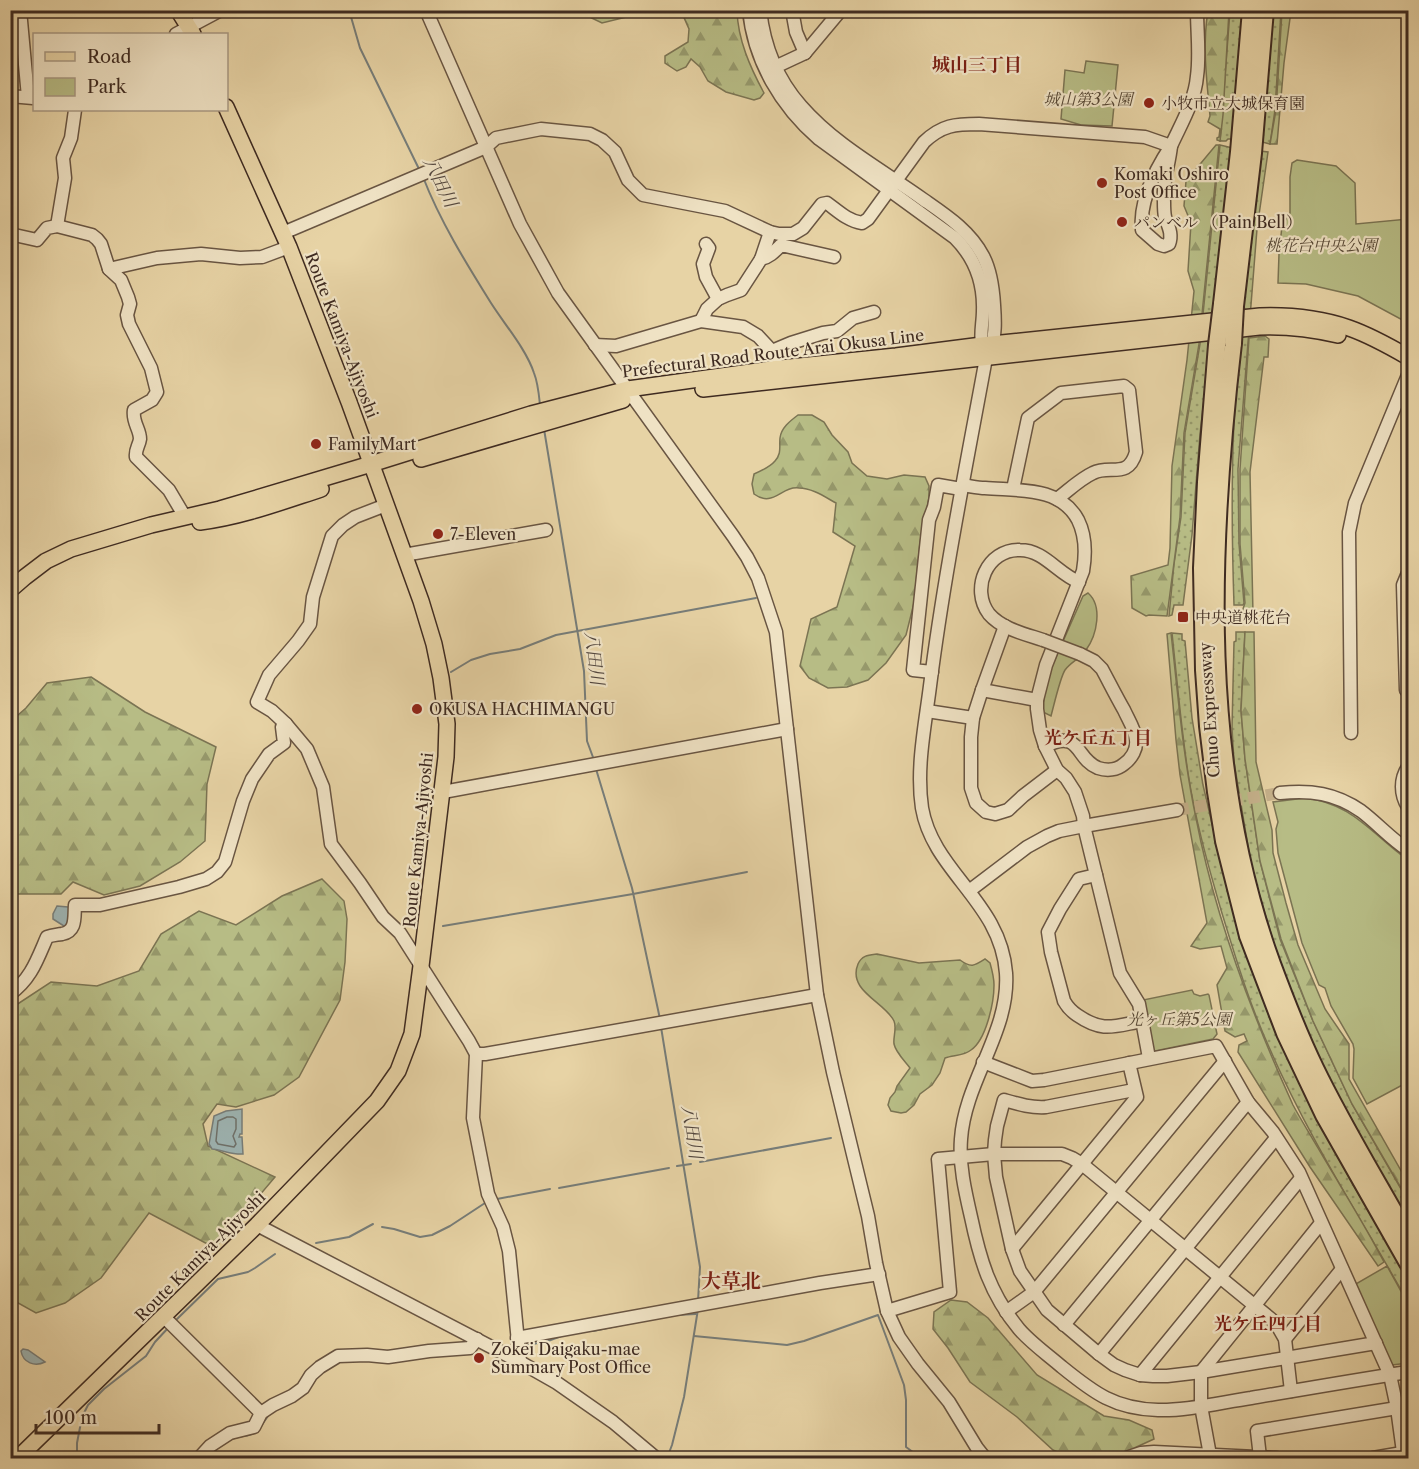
<svg xmlns="http://www.w3.org/2000/svg" width="1419" height="1469" viewBox="0 0 1419 1469" font-family="'Libre Caslon Text','Noto Serif JP',serif">
  <defs>
    <pattern id="grass-dots" width="8" height="8" patternUnits="userSpaceOnUse" patternTransform="scale(1.5)"><rect width="8" height="8" fill="#b7bc85"/><path d="M2 2h.1M6 6h.1" fill="none" stroke="#96996c" stroke-width="1.8" stroke-linecap="round"/></pattern>
    <pattern id="forest-firs" width="22" height="20" patternUnits="userSpaceOnUse" patternTransform="scale(1.5)"><rect width="22" height="20" fill="#b7bc85"/><path d="M5 1l3.5 6h-7zM16 11l3.5 6h-7z" fill="#96996c"/></pattern>
  </defs>
  <rect width="100%" height="100%" fill="#e7d3a5"/>
  <filter id="stains"><feTurbulence type="fractalNoise" baseFrequency=".00333" numOctaves="4"/><feColorMatrix values="0 0 0 0 .2 0 0 0 0 .09 0 0 0 0 .02 0 0 0 .5 -.17"/></filter>
  <radialGradient id="worn" r=".72"><stop offset=".6" stop-color="#630" stop-opacity="0"/><stop offset="1" stop-color="#630" stop-opacity=".3"/></radialGradient>
  <g fill="url(#grass-dots)" stroke="#7b7453" stroke-width="1.5">
    <path d="M1230,11H1243L1234,139H1228L1226,141H1220Z"/>
    <path d="M1272,11H1281L1275,110L1270,144L1262,142L1269,59Z"/>
    <path d="M1220,145L1233,148L1200,434L1192,535L1183,605H1174L1172,615L1169,616L1174,564L1181,517L1185,433L1200,344Z"/>
    <path d="M1260,151L1268,152L1257,229L1238,469L1239,544L1244,603L1243,605H1234C1232,544 1231,483 1234,423C1238,332 1251,241 1260,151Z"/>
    <path d="M1236,632H1245L1241,710L1245,759L1260,861L1280,939L1313,1021L1352,1104L1408,1201V1223L1343,1106L1308,1036L1280,964L1252,870L1234,762L1232,728L1234,642L1236,641Z"/>
    <path d="M1172,633L1182,634V640L1185,641L1192,718L1203,785L1224,875L1240,934L1253,972L1271,1021L1286,1053L1319,1122L1352,1183L1408,1279V1302C1361,1219 1307,1135 1269,1047C1249,1003 1235,956 1221,910C1208,865 1195,819 1188,773C1181,727 1177,680 1172,633Z"/>
  </g>
  <g fill="url(#forest-firs)" stroke="#7b7453" stroke-width="1.5">
    <path d="M577,11H651L602,23Z"/>
    <path d="M681,11H737C738,40 750,67 764,93L760,98L754,100L726,92L708,81L700,67L691,59L686,67L677,71L665,63V56L688,42L689,29Z"/>
    <path d="M1208,11H1229L1223,115L1220,141L1217,140V138L1219,137L1220,129L1208,122L1210,116C1207,82 1202,45 1208,11Z"/>
    <path d="M1282,11H1291L1284,63L1277,144H1270L1276,110Z"/>
    <path d="M1216,145H1219L1199,344L1184,433L1180,517L1167,616L1149,615L1146,616L1132,608L1131,576L1168,565L1170,548L1172,466L1187,360L1194,291L1188,271L1191,223L1184,206L1186,181Z"/>
    <path d="M1265,336L1269,339L1268,357H1264L1250,472L1253,614L1252,616H1245L1243,609L1245,603L1240,544V469L1249,338Z"/>
    <path d="M798,415H812L824,422L832,435L848,452L852,463L867,476L887,479L904,475L925,477L929,486V498L920,542L914,603L906,635L886,663L868,680L847,687L828,688L809,678L800,666L811,619L837,607L855,546L833,532L836,503C825,497 812,488 799,488C781,486 773,508 754,494L752,484L754,474C761,471 770,467 775,461C782,453 779,447 780,438C781,428 790,421 798,415Z"/>
    <path d="M1245,632H1254L1256,762L1272,830L1273,853L1286,903L1298,945L1325,1009L1349,1044V1079L1408,1183V1200L1352,1104L1313,1021L1281,939L1260,861L1245,759L1241,710Z"/>
    <path d="M1171,633C1178,695 1183,757 1196,818C1215,917 1251,1013 1293,1105C1301,1120 1310,1134 1318,1148C1340,1186 1364,1223 1384,1262L1378,1266L1310,1167L1238,1052L1239,1045L1247,1041L1244,1034L1235,1037L1225,1031L1217,985L1227,968L1221,946L1200,949L1191,946L1207,923L1180,775L1176,740L1167,634Z"/>
    <path d="M91,677L145,712L216,747L207,784L205,841L180,862L140,886L104,895L73,882L61,894H11V721L26,708L47,683Z"/>
    <path d="M322,879L344,901L347,919L345,962L340,1000L299,1077L274,1095L236,1107L217,1104L203,1124L208,1146L275,1177L215,1248L149,1213L101,1278L65,1303L36,1313L11,1299L10,1009L51,982L97,986L139,971L161,934L199,911L236,925L282,896Z"/>
    <path d="M877,954L919,963L960,960C971,968 974,966 985,959L990,963C992,970 994,977 994,985C994,1003 986,1040 971,1050C964,1056 953,1055 945,1058L940,1073L932,1085L920,1094L914,1105L906,1112L901,1113L891,1111L888,1105L890,1098L895,1092L897,1086L910,1068C905,1061 896,1053 894,1044C893,1037 897,1028 894,1021C885,1002 847,991 858,964C862,955 869,955 877,954Z"/>
    <path d="M951,1300L967,1302L988,1318L1037,1375L1104,1416L1129,1420L1152,1430L1154,1439L1119,1455L1115,1458H1071L1053,1450L1017,1417L970,1382L948,1348L933,1329L934,1312Z"/>
  </g>
  <g fill="#b7bc85" stroke="#7b7453" stroke-width="1.5">
    <path d="M1086,61L1118,65L1112,126L1081,125L1061,119L1065,70L1084,73Z"/>
    <path d="M1297,160L1336,166L1355,183L1356,224L1408,219V323L1358,296L1306,284L1278,283L1279,254L1282,226L1290,213V177L1292,163Z"/>
    <path d="M1088,593C1103,606 1097,635 1086,650C1081,658 1071,662 1065,670C1060,678 1054,705 1051,716L1039,710L1042,689L1083,596Z"/>
    <path d="M1305,798C1349,803 1367,828 1400,854L1408,858V1082L1367,1104L1353,1078L1354,1049L1353,1044L1331,1006L1325,988L1319,985L1302,943L1278,853L1276,829L1278,822L1273,802Z"/>
    <path d="M1192,990L1194,994L1200,996L1208,994L1209,995L1217,1034L1213,1039L1155,1051L1152,1048L1143,1000Z"/>
    <path d="M1387,1266L1408,1304V1363L1392,1365L1389,1363L1354,1285Z"/>
  </g>
  <g fill="#9db4b3" stroke="#777d79" stroke-width="1.5">
    <path d="M57,906L68,907L72,911L67,928L53,919V914Z"/>
    <path d="M242,1109V1134H240L239,1137H242L243,1154C233,1155 222,1150 212,1149L209,1144L214,1116L226,1111Z"/>
    <path d="M23,1349L28,1350L45,1362C35,1367 23,1363 21,1351Z"/>
  </g>
  <g fill="none" stroke-linecap="round" stroke-linejoin="round">
    <path stroke="#6e706a" stroke-width="1.5" d="M227,1117H233L236,1119V1129L233,1136L236,1144L234,1147L218,1144L216,1141L218,1121Z"/>
    <g stroke="#777d79" stroke-width="2">
      <path d="M349,10L360,48L419,169"/>
      <path d="M423,177C440,221 466,263 491,303C505,325 526,349 534,373C538,383 539,395 540,405"/>
      <path d="M544,429L584,671L587,741L594,760"/>
      <path d="M451,672L471,660L490,654L520,649L556,635L756,598"/>
      <path d="M596,769L632,888L660,1019"/>
      <path d="M443,926L633,894L747,872"/>
      <path d="M661,1027L700,1267L698,1301"/>
      <path d="M700,1162L831,1138"/>
      <path d="M677,1166L691,1164"/>
      <path d="M559,1188L669,1168"/>
      <path d="M497,1199L550,1189"/>
      <path d="M382,1227L394,1229L420,1237L432,1235L450,1226L485,1203"/>
      <path d="M316,1243L349,1237L373,1224"/>
      <path d="M675,1315L696,1314"/>
      <path d="M175,1321L218,1279L248,1272L255,1268L275,1254"/>
      <path d="M590,1330L593,1331L622,1325"/>
      <path d="M694,1336L787,1345L804,1341L878,1315L904,1385L906,1400V1447L921,1458"/>
      <path d="M523,1346L548,1341L564,1335"/>
      <path d="M261,1426L268,1416"/>
      <path d="M230,1440C239,1435 250,1437 258,1431"/>
      <path d="M77,1458V1443L82,1417L88,1405L104,1389L146,1356L155,1342L169,1327"/>
      <path d="M207,1458L220,1446"/>
      <path d="M667,1458L672,1445L684,1397L698,1309"/>
    </g>
    <path stroke="#c5b18b" stroke-width="12" stroke-dasharray="12 6" stroke-linecap="butt" d="M1177,810L1280,793"/>
    <g stroke="#695542" stroke-width="15">
      <g id="minor">
        <path d="M20,10L28,97"/>
        <path d="M426,10L520,224L558,293L733,536L747,557L758,578L776,632L817,995L833,1072L868,1216L876,1263L887,1311L899,1337L918,1364L949,1402L977,1448L985,1458"/>
        <path d="M749,10C754,61 781,106 819,139L955,238C975,258 984,282 983,311C983,322 980,334 982,344C982,349 985,354 986,358C966,467 944,576 930,686C925,726 916,768 922,808C933,872 1001,902 1006,973C1010,1032 965,1080 961,1139C959,1165 965,1191 971,1217C980,1260 990,1294 1019,1329C1031,1343 1047,1354 1062,1367C1094,1393 1115,1409 1158,1410C1187,1411 1223,1402 1251,1398C1304,1389 1356,1380 1408,1372"/>
        <path d="M760,10C764,46 777,79 801,106C835,145 882,170 924,200C947,216 970,231 983,256C991,271 993,288 994,305C995,319 996,338 990,350"/>
        <path d="M792,10L796,32L805,53"/>
        <path d="M176,34L221,10"/>
        <path d="M775,67L805,53L841,10"/>
        <path d="M10,96L33,98"/>
        <path d="M1171,146C1169,166 1162,182 1164,202C1164,207 1164,212 1165,217C1168,226 1173,234 1169,244L1164,246L1158,244L1142,230C1139,200 1155,170 1171,146Z"/>
        <path d="M57,226L65,178L63,158L71,138L75,110"/>
        <path d="M283,233L486,147L496,138L541,129L590,134L602,140L615,152L628,180L643,195L725,211L770,232L779,234H793L803,228L822,204L827,203C838,211 848,221 862,223L868,219L924,142C942,125 955,124 979,124L1145,137L1171,146C1181,124 1195,101 1197,76C1200,55 1197,32 1197,10"/>
        <path d="M10,234L37,240L47,228L57,226L92,235L97,239L101,244L109,269L121,280L128,297L130,304L127,315L129,324L151,368L157,392L152,400L134,410C132,422 140,429 140,439C139,446 135,449 136,457L169,490L185,517"/>
        <path d="M706,244L709,248L703,264L706,277L718,299"/>
        <path d="M761,259L770,232"/>
        <path d="M109,269L157,258L201,254L240,258L262,257L289,247"/>
        <path d="M701,321L707,309L718,299L727,295L741,290L761,259C770,257 775,251 781,245L834,257"/>
        <path d="M595,345L616,346L701,321L743,327L758,336L772,351L776,362L777,376"/>
        <path d="M772,351L791,343L823,333L837,331L853,318L874,312"/>
        <path d="M962,485C970,486 978,488 985,488C1018,491 1060,486 1078,520C1086,536 1086,553 1083,571L1046,665L1037,700V709L1040,730L1045,746L1057,770L1066,778L1075,792L1083,816L1084,826L1120,973L1139,1004L1149,1058"/>
        <path d="M1013,489L1028,418L1061,393L1124,386L1129,390L1136,452C1128,480 1110,464 1093,473C1080,479 1069,490 1057,499"/>
        <path d="M386,505L355,517L343,525L332,536L313,597L310,624L298,641L269,675L257,702L272,711L286,724L307,749L323,787L331,844L360,883L383,917L400,933L469,1041L476,1054L473,1118L488,1194L503,1227L509,1251L520,1362"/>
        <path d="M404,555L546,530"/>
        <path d="M1408,573L1403,585L1406,690H1408"/>
        <path d="M1005,626L982,690L973,718L971,737V788L976,803L986,812L995,814L1008,810L1023,796L1057,770"/>
        <path d="M1043,640C1025,634 1002,629 989,614C970,589 987,549 1020,550C1044,550 1058,574 1079,582"/>
        <path d="M932,672L913,670L929,520L934,507L938,485L961,489"/>
        <path d="M982,690L1037,700"/>
        <path d="M927,711L973,718"/>
        <path d="M1351,733L1349,532L1355,503L1408,375"/>
        <path d="M1045,746C1082,729 1074,758 1098,768C1107,771 1117,770 1124,764C1132,758 1137,749 1136,740C1135,729 1128,719 1124,710C1116,696 1109,682 1102,669L1094,661L1080,654"/>
        <path d="M1408,767C1400,779 1400,794 1408,807"/>
        <path d="M443,792L787,729"/>
        <path d="M1280,793C1311,790 1335,793 1361,811C1377,823 1391,839 1408,850"/>
        <path d="M1096,875L1079,879L1060,909L1048,932L1051,952L1064,1001C1068,1008 1071,1011 1077,1015C1103,1033 1114,1026 1142,1021"/>
        <path d="M969,891L1027,847L1047,836L1059,831L1084,826L1177,810"/>
        <path d="M10,994C31,979 37,960 47,937C52,935 56,935 62,934C77,931 74,917 75,905H100L179,887L206,879L217,872L225,862L243,801L252,779L269,754L284,743L282,727L286,724"/>
        <path d="M476,1054H485L817,995"/>
        <path d="M983,1062L1032,1081L1044,1080L1216,1046L1248,1102L1273,1132L1299,1172L1390,1375L1397,1408L1403,1452"/>
        <path d="M1134,1090L1046,1107C1031,1108 1018,1104 1004,1100L997,1126L995,1140L994,1154L996,1177L1012,1249L1020,1271L1047,1310L1099,1354L1114,1365L1125,1370L1140,1375L1153,1376H1167L1201,1372L1376,1343"/>
        <path d="M257,1225L520,1362L557,1383L613,1422L656,1458"/>
        <path d="M1012,1249L1137,1097L1129,1063"/>
        <path d="M887,1311L950,1292L938,1159L994,1154H1062L1072,1158L1082,1164L1271,1319L1277,1325L1285,1339L1291,1391"/>
        <path d="M1006,1312L1034,1292L1225,1061"/>
        <path d="M164,1317L261,1413"/>
        <path d="M1064,1325L1248,1102"/>
        <path d="M517,1338L820,1283L879,1274"/>
        <path d="M1285,1339L1342,1269"/>
        <path d="M1099,1354L1276,1138"/>
        <path d="M1140,1375L1301,1178"/>
        <path d="M1210,1455L1201,1406V1372L1321,1223"/>
        <path d="M1260,1457L1257,1431L1397,1408"/>
        <path d="M199,1458L210,1446L230,1433L254,1427L261,1413L273,1405L292,1396L303,1388L311,1375L320,1367L338,1356L367,1355L388,1357L429,1351L470,1348L477,1339"/>
        <path d="M1126,1458L1141,1453L1154,1452L1277,1458"/>
        <path d="M1373,1458L1408,1452"/>
      </g>
    </g>
    <g stroke="#3f2b21" stroke-width="18">
      <g id="major">
        <path d="M178,10L193,34"/>
        <path d="M703,389L1259,327C1286,326 1312,329 1338,335"/>
        <path d="M421,459L623,400"/>
        <path d="M200,522C241,517 281,502 321,489"/>
        <path d="M10,590L25,577L46,561L71,549L151,525L220,509L371,464L531,414L628,389L771,369L896,356L982,345L1260,316C1290,315 1320,318 1349,328C1369,335 1389,346 1408,357"/>
        <path d="M18,1458L257,1225L377,1101L398,1071L412,1034L421,966L446,757L447,724L441,678L434,644L421,601L349,402L289,247L226,107"/>
      </g>
    </g>
    <g stroke="#3f2b21" stroke-width="20">
      <g id="highway">
        <path d="M1222,304L1239,152L1251,10"/>
        <path d="M1235,306L1253,153L1265,10"/>
        <path d="M1233,343C1209,549 1200,766 1272,964C1285,999 1299,1035 1315,1068C1343,1126 1377,1181 1408,1237"/>
        <path d="M1217,345L1206,482L1202,568L1204,670L1208,726L1216,792L1224,841L1248,936L1285,1033L1324,1115L1408,1263"/>
      </g>
    </g>
    <use href="#minor" stroke="#efe2c4" stroke-width="12"/>
    <use href="#major" stroke="#e7d3a5" stroke-width="15"/>
    <use href="#highway" stroke="#e7d3a5" stroke-width="16"/>
    <g stroke="#695542" stroke-width="15" stroke-linecap="butt">
      <path id="minor-bridge" d="M1043,640L1080,654"/>
    </g>
    <g stroke="#3f2b21" stroke-width="20" stroke-linecap="butt">
      <g id="highway-bridge">
        <path d="M1233,343L1235,306"/>
        <path d="M1217,345L1222,304"/>
      </g>
    </g>
    <use href="#minor-bridge" stroke="#efe2c4" stroke-width="12"/>
    <use href="#highway-bridge" stroke="#e7d3a5" stroke-width="16"/>
  </g>
  <g fill="#8f2418" stroke="#efe2c4" stroke-width="2">
    <circle cx="1149" cy="103" r="6"/>
    <circle cx="1102" cy="183" r="6"/>
    <circle cx="1122" cy="222" r="6"/>
    <circle cx="316" cy="444" r="6"/>
    <circle cx="438" cy="534" r="6"/>
    <rect x="1177" y="611" width="12" height="12" rx="3"/>
    <circle cx="417" cy="709" r="6"/>
    <circle cx="479" cy="1358" r="6"/>
  </g>
  <g text-anchor="middle" dominant-baseline="central" stroke-width="4.5" stroke-linejoin="round" paint-order="stroke">
    <g font-size="16" font-style="italic" fill="#574835" stroke="#efe2c4">
      <text x="1088" y="99">城山第3公園</text>
      <text x="1321" y="245">桃花台中央公園</text>
      <text x="1179" y="1019">光ヶ丘第5公園</text>
    </g>
    <g font-size="16" fill="#3f2b21" stroke="#efe2c4" text-anchor="start">
      <text x="1161" y="103">小牧市立大城保育園</text>
      <text x="1114" y="174">Komaki Oshiro<tspan x="1114" dy="18">Post Office</tspan></text>
      <text x="1134" y="222">パンベル （Pain Bell）</text>
      <text x="328" y="444">FamilyMart</text>
      <text x="450" y="534">7-Eleven</text>
      <text x="1195" y="617">中央道桃花台</text>
      <text x="429" y="709">OKUSA HACHIMANGU</text>
      <text x="491" y="1349">Zokei Daigaku-mae<tspan x="491" dy="18">Summary Post Office</tspan></text>
    </g>
    <g font-size="16" fill="#3f2b21" stroke="#efe2c4">
      <text transform="translate(342 335) rotate(69)">Route Kamiya-Ajiyoshi</text>
      <text transform="translate(773 353) rotate(-7)">Prefectural Road Route Arai Okusa Line</text>
      <text transform="translate(1209 710) rotate(-94)">Chuo Expressway</text>
      <text transform="translate(418 840) rotate(-84)">Route Kamiya-Ajiyoshi</text>
      <text transform="translate(200 1256) rotate(-45)">Route Kamiya-Ajiyoshi</text>
    </g>
    <g font-size="18" font-weight="bold" fill="#7a1f14" stroke="#efe2c4">
      <text x="977" y="65">城山三丁目</text>
      <text x="1098" y="738">光ケ丘五丁目</text>
      <text x="1268" y="1324">光ケ丘四丁目</text>
    </g>
    <g font-size="18" font-style="italic" fill="#52463e" stroke="#efe2c4">
      <text transform="translate(440 182) rotate(63)">八田川</text>
      <text transform="translate(594 658) rotate(83)">八田川</text>
      <text transform="translate(692 1132) rotate(81)">八田川</text>
    </g>
    <g font-size="20" font-weight="bold" fill="#7a1f14" stroke="#efe2c4">
      <text x="731" y="1281">大草北</text>
    </g>
  </g>
  <rect width="1419" height="1469" fill="none" stroke="#e7d3a5" stroke-width="36"/>
  <rect x="12" y="12" width="1395" height="1445" fill="none" stroke="#3f2b21" stroke-width="3"/>
  <rect x="18" y="18" width="1383" height="1433" fill="none" stroke="#3f2b21" stroke-width="1.5"/>
  <rect x="33" y="33" width="195" height="78" fill="#efe2c4" stroke="#a99983" stroke-width="1.5"/>
  <rect x="45" y="52" width="30" height="9" fill="#e7d3a5" stroke="#a99983" stroke-width="1.5"/>
  <text x="87" y="63" font-size="18" fill="#3f2b21">Road</text>
  <rect x="45" y="78" width="30" height="18" fill="#b7bc85" stroke="#a99983" stroke-width="1.5"/>
  <text x="87" y="93" font-size="18" fill="#3f2b21">Park</text>
  <path d="M36 1424v9h123v-9" fill="none" stroke="#3f2b21" stroke-width="3"/>
  <text x="45" y="1424" font-size="18" fill="#3f2b21" stroke="#efe2c4" stroke-width="4.5" paint-order="stroke">100 m</text>
  <rect width="100%" height="100%" filter="url(#stains)"/>
  <rect width="100%" height="100%" fill="url(#worn)"/>
</svg>
